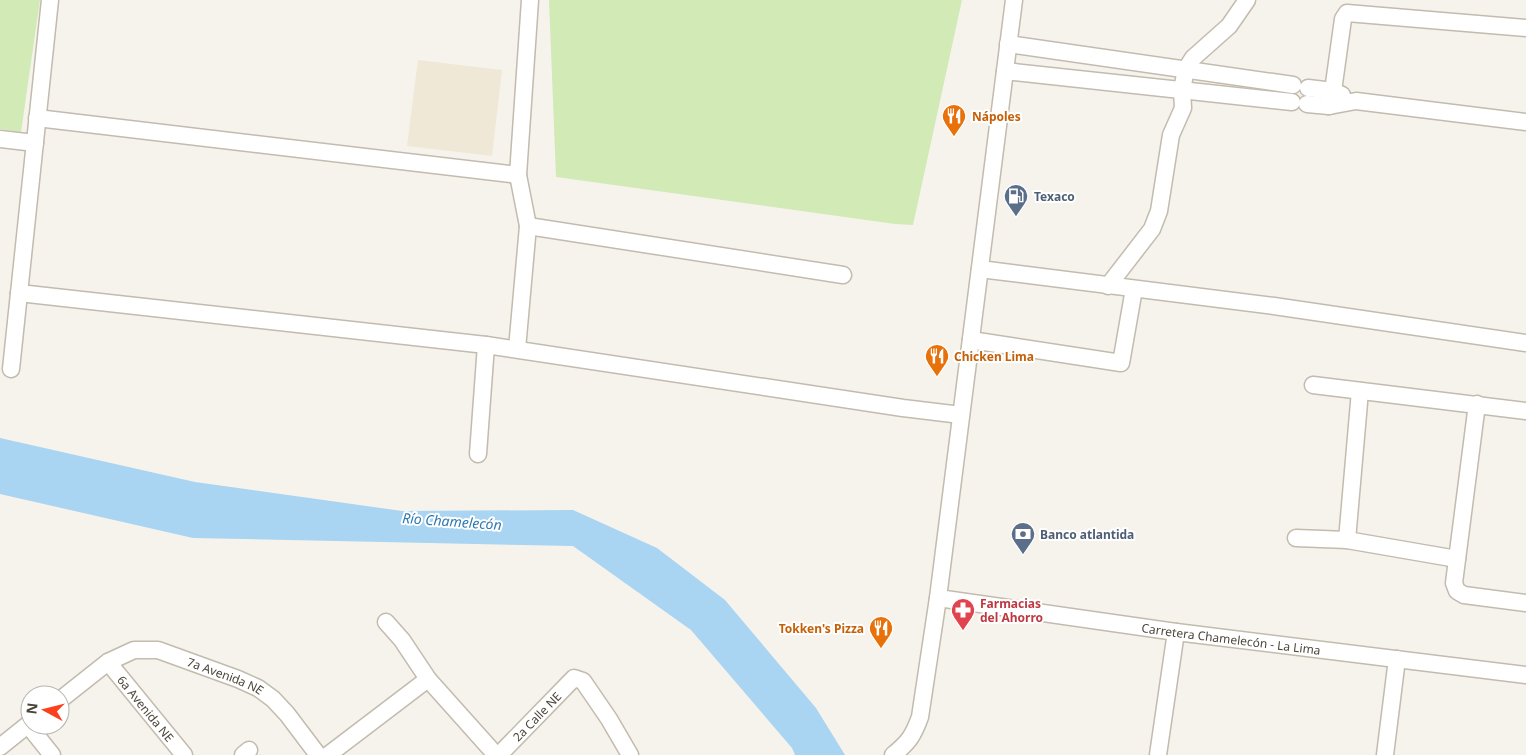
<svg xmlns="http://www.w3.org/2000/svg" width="1526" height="755" viewBox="0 0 1526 755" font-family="'Noto Sans',sans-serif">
  <rect width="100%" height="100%" fill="#f6f3ec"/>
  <path fill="#efe8d6" d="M418,60L502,70L492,156L407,146Z"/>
  <g fill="#d2eab5">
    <path d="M0,0H40L21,132L0,129Z"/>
    <path d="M549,0H962L913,225L895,224L556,177Z"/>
  </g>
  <path fill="#a9d4f2" d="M0,438L195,482L402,511L573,510L657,548L725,600L816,708L845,755H795L792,748L691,630L573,546L193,538L0,494Z"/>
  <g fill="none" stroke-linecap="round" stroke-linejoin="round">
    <g stroke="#c2bbae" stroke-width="19">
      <g id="minor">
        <path d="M1008,44L1293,85"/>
        <path d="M1005,71L1292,102"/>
        <path d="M1308,88L1333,91L1342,95"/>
        <path d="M1307,104L1329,106L1356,101L1526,122"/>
        <path d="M1329,106L1333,91L1343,19L1347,13L1526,28"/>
        <path d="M37,118L518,175"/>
        <path d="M0,139L35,143"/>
        <path d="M528,226L843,275"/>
        <path d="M980,269L1274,306L1526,343"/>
        <path d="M1108,286L1152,229L1159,211L1171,135L1183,108L1182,90L1186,69L1193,58L1229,26L1247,0"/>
        <path d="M19,293L486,345L903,408L961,415"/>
        <path d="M971,340L1121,363L1134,289"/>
        <path d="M517,349L528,226L518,175L530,0"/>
        <path d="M11,369L50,0"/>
        <path d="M1313,385L1526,411"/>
        <path d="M1477,404L1454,583L1457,591L1464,595L1526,603"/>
        <path d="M478,454L486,345"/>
        <path d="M1296,538L1347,540L1457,559"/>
        <path d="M1347,540L1360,391"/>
        <path id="s1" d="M938,598L1176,632L1526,675"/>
        <path d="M386,622L402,640L428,679L496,755"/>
        <path id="s2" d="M108,662L184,755"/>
        <path id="s3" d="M60,700L108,662L134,650H158L238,679L258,688L273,699L287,714L318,755"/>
        <path d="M28,725L52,755"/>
        <path d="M0,747L30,723"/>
        <path d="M243,755L249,750"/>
        <path d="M328,755L428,679"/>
        <path id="s4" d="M499,755L574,678L583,681L609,719L630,755"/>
        <path d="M893,755C909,742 913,736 920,717L938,598L1014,0"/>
        <path d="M1158,755L1176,632"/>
        <path d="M1385,755L1397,659"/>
      </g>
    </g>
    <use href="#minor" stroke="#fff" stroke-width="16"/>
  </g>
  <defs>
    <g id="restaurant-pin" transform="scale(1.25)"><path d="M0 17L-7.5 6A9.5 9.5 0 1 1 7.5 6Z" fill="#e8710a" stroke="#fff"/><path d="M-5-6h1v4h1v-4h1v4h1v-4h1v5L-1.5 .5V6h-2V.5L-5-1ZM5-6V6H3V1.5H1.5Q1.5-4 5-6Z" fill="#fff"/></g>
    <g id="fuel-pin" transform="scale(1.25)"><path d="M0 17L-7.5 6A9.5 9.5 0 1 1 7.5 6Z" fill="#5c6f8a" stroke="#fff"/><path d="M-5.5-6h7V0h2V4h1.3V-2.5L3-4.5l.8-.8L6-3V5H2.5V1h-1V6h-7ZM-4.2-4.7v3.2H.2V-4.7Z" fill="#fff"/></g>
    <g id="bank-pin" transform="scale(1.25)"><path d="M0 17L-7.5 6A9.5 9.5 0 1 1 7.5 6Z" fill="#5c6f8a" stroke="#fff"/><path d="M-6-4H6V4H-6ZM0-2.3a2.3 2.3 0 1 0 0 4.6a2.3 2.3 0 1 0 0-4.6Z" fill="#fff"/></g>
    <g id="pharmacy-pin" transform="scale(1.25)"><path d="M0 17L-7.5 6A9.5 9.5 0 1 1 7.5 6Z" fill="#e0444e" stroke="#fff"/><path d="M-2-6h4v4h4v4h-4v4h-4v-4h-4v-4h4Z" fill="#fff"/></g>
  </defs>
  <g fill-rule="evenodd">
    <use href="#restaurant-pin" x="954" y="116"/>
    <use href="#fuel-pin" x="1016" y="196"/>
    <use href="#restaurant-pin" x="937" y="356"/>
    <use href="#bank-pin" x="1023" y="534"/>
    <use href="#pharmacy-pin" x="963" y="610"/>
    <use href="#restaurant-pin" x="881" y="628"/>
  </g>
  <g text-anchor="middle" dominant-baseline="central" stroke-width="4" stroke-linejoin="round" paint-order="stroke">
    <g font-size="12" font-weight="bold" fill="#c56008" stroke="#fff" text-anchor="start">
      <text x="972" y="116">Nápoles</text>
      <text x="954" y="356">Chicken Lima</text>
      <text x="864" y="628" text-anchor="end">Tokken's Pizza</text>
    </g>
    <g font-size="12" font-weight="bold" fill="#4e5e75" stroke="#fff" text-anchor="start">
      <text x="1034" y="196">Texaco</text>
      <text x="1040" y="534">Banco atlantida</text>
    </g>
    <g font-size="12" font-weight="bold" fill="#be3a42" stroke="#fff" text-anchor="start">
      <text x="980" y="603">Farmacias<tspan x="980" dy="14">del Ahorro</tspan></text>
    </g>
    <g font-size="12" fill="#4b4439" stroke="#fff">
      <text stroke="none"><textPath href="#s1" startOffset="296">Carretera Chamelecón - La Lima</textPath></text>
      <text stroke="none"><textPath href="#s3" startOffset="186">7a Avenida NE</textPath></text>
      <text stroke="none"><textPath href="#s2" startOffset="60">6a Avenida NE</textPath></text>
      <text stroke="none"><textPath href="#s4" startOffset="54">2a Calle NE</textPath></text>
    </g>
    <g font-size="14" font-style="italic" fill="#2e7ab2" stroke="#fff">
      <text transform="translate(452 521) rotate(4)">Río Chamelecón</text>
    </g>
  </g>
  <g transform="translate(45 710) rotate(277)"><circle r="24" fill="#ffffff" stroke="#b7b4b0"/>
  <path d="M0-4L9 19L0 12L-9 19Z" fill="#fc3f1d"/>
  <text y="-8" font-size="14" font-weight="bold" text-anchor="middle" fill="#4b4439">N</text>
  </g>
</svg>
